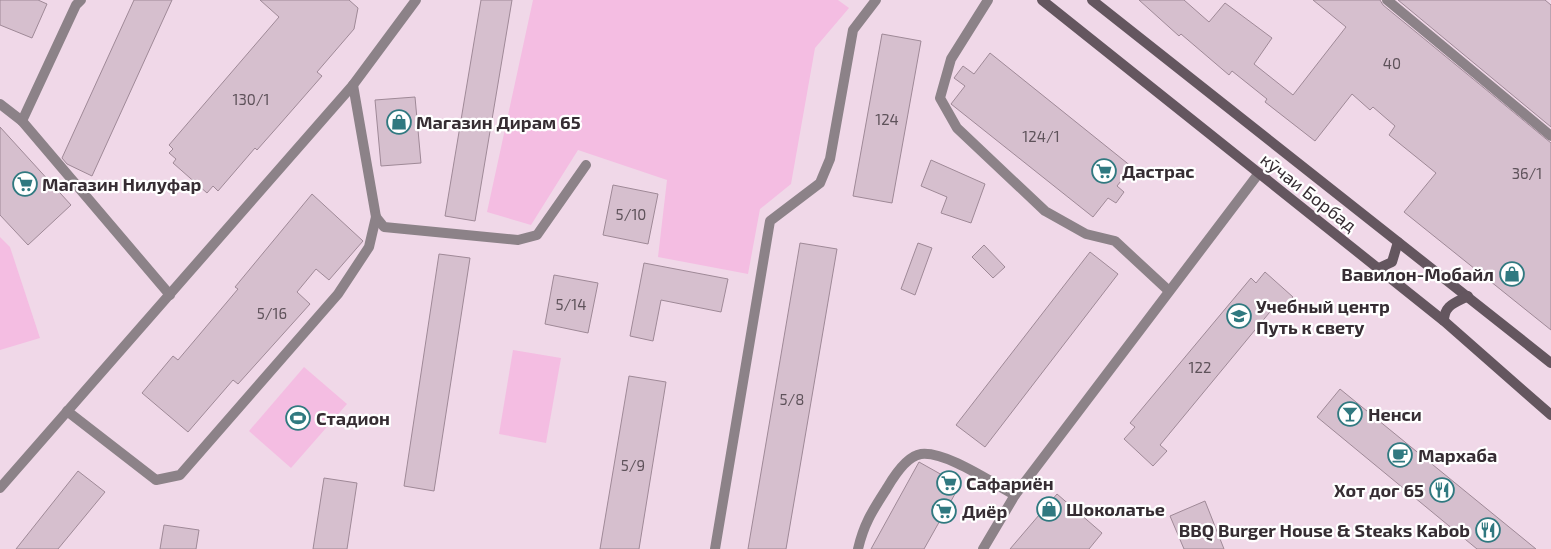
<svg xmlns="http://www.w3.org/2000/svg" width="1551" height="549" viewBox="0 0 1551 549" font-family="'Exo 2',sans-serif">
  <rect width="100%" height="100%" fill="#f0d8e8"/>
  <g fill="#f4bde2">
    <path d="M533,0H838L849,8L815,48L791,184L760,209L748,274L658,257L667,180L578,150L531,225L487,212Z"/>
    <path d="M0,237L10,247L40,338L0,350Z"/>
    <path d="M513,350L561,358L546,443L499,434Z"/>
    <path d="M304,367L347,404L291,468L249,431Z"/>
  </g>
  <g fill="#d6bfce" stroke="#9f8997">
    <path d="M0,0H38L47,4L32,38L0,25Z"/>
    <path d="M134,0H172L92,176L67,164L62,158Z"/>
    <path d="M260,0H349L358,8L354,29L317,72L322,76L280,124L257,150L255,148L218,191L213,186L207,193L173,163L176,159L169,153L173,149L169,145L279,17Z"/>
    <path d="M481,0H512L475,221L445,216Z"/>
    <path d="M1139,0H1184L1209,22L1225,3L1272,38L1254,64L1293,95L1346,27L1313,0H1380L1383,5L1551,143V330L1404,212L1436,173L1389,135L1395,126L1373,107L1370,110L1352,94L1315,141L1265,102L1267,99L1232,71L1229,75L1181,34L1179,36Z"/>
    <path d="M1398,0H1545L1551,5V127Z"/>
    <path d="M882,34L921,41L892,203L853,196Z"/>
    <path d="M990,53L1132,167L1117,186L1124,192L1116,203L1108,198L1093,217L951,104L965,86L954,78L963,66L974,74Z"/>
    <path d="M415,97L421,163L381,166L375,100Z"/>
    <path d="M0,127L71,205L28,245L0,215Z"/>
    <path d="M931,160L985,184L971,223L941,213L947,197L921,186Z"/>
    <path d="M613,185L658,194L648,244L603,235Z"/>
    <path d="M312,194L363,241L329,280L316,269L297,292L310,304L238,384L233,380L188,432L142,393L173,356L178,360L238,289L235,287Z"/>
    <path d="M800,243L837,249L786,549H748Z"/>
    <path d="M918,243L932,248L915,295L901,289Z"/>
    <path d="M984,245L1005,267L993,278L972,257Z"/>
    <path d="M1090,252L1118,274L985,447L956,425Z"/>
    <path d="M439,254L470,258L434,491L404,486Z"/>
    <path d="M644,263L728,279L721,312L661,300L653,341L630,336Z"/>
    <path d="M1265,272L1293,297L1280,312L1274,307L1160,445L1167,451L1153,466L1124,439L1135,427L1130,423L1251,278L1256,283Z"/>
    <path d="M554,275L598,283L588,333L545,324Z"/>
    <path d="M629,376L666,382L639,549H600Z"/>
    <path d="M1340,389L1536,549H1477L1317,417Z"/>
    <path d="M919,462L960,485L924,549H871Z"/>
    <path d="M78,471L105,492L58,549H16Z"/>
    <path d="M324,478L357,483L347,549H313Z"/>
    <path d="M1057,494L1102,533L1089,549H1010Z"/>
    <path d="M1205,501L1224,549H1184L1170,516Z"/>
    <path d="M164,525L199,530L196,549H160Z"/>
  </g>
  <g fill="none" stroke-linecap="round" stroke-linejoin="round">
    <g stroke="#8c8288" stroke-width="10">
      <path d="M988,0L951,59L940,98L957,128L1045,211L1086,234L1115,241L1169,291"/>
      <path d="M1387,0L1551,136"/>
      <path d="M353,85L376,217L384,227L518,240L537,235L586,165"/>
      <path d="M0,104L22,121L76,5L81,0"/>
      <path d="M22,121L170,295"/>
      <path d="M67,411L156,480L180,475L338,294L369,247L376,217"/>
      <path d="M0,488L353,85L416,0"/>
      <path d="M715,549L770,221L820,183L830,159L853,30L876,0"/>
      <path d="M858,549C864,523 873,510 887,488C894,476 907,456 921,454C946,451 992,483 1015,495"/>
      <path d="M983,549L1015,495L1259,173"/>
    </g>
    <g stroke="#64565f" stroke-width="10">
      <path d="M1042,0L1444,321L1551,415"/>
      <path d="M1092,0L1551,363"/>
      <path d="M1379,268L1392,262L1398,242"/>
      <path d="M1444,321C1444,305 1455,303 1468,296"/>
    </g>
  </g>
  <defs>
    <g id="shop-ring" transform="scale(1.25)"><circle r="9.5" fill="#fff" stroke="#307980" stroke-width="1.5"/><path d="M-5-2.5h2.3a2.7 3.5 0 0 1 5.4 0H5L5.5 6h-11ZM-1.5-2.5h3a1.5 2.3 0 0 0-3 0Z" fill="#307980"/></g>
    <g id="supermarket-ring" transform="scale(1.25)"><circle r="9.5" fill="#fff" stroke="#307980" stroke-width="1.5"/><path d="M-6-5.5h2.5l.6 2H6L4.5 2H-2.5L-4.4-4H-6ZM-1.5 3.2a1.3 1.3 0 1 0 .1 0ZM3 3.2a1.3 1.3 0 1 0 .1 0Z" fill="#307980"/></g>
    <g id="university-ring" transform="scale(1.25)"><circle r="9.5" fill="#fff" stroke="#307980" stroke-width="1.5"/><path d="M0-5L7-2L0 1L-7-2ZM-4 1L0 2.5L4 1V4Q0 6-4 4Z" fill="#307980"/></g>
    <g id="bar-ring" transform="scale(1.25)"><circle r="9.5" fill="#fff" stroke="#307980" stroke-width="1.5"/><path d="M-6-5H6L.8 .8V4.5H3.5V6h-7V4.5H-.8V.8Z" fill="#307980"/></g>
    <g id="stadium-ring" transform="scale(1.25)"><circle r="9.5" fill="#fff" stroke="#307980" stroke-width="1.5"/><path d="M0-5a6.5 5 0 1 0 0 10a6.5 5 0 1 0 0-10ZM-3.5-1.8h7v3.6h-7Z" fill="#307980"/></g>
    <g id="cafe-ring" transform="scale(1.25)"><circle r="9.5" fill="#fff" stroke="#307980" stroke-width="1.5"/><path d="M-5.5-4.5H6V0H3Q3 3.5 0 3.5H-2.5Q-5.5 3.5-5.5 0ZM3-3.2v2h1.7v-2ZM-6 4.5H4V6H-6Z" fill="#307980"/></g>
    <g id="restaurant-ring" transform="scale(1.25)"><circle r="9.5" fill="#fff" stroke="#307980" stroke-width="1.5"/><path d="M-5-6h1v4h1v-4h1v4h1v-4h1v5L-1.5 .5V6h-2V.5L-5-1ZM5-6V6H3V1.5H1.5Q1.5-4 5-6Z" fill="#307980"/></g>
  </defs>
  <g fill-rule="evenodd">
    <use href="#shop-ring" x="399" y="122"/>
    <use href="#supermarket-ring" x="1104" y="171"/>
    <use href="#supermarket-ring" x="25" y="184"/>
    <use href="#shop-ring" x="1512" y="274"/>
    <use href="#university-ring" x="1239" y="316"/>
    <use href="#bar-ring" x="1350" y="414"/>
    <use href="#stadium-ring" x="298" y="418"/>
    <use href="#cafe-ring" x="1400" y="455"/>
    <use href="#supermarket-ring" x="949" y="483"/>
    <use href="#restaurant-ring" x="1442" y="490"/>
    <use href="#shop-ring" x="1049" y="509"/>
    <use href="#supermarket-ring" x="944" y="511"/>
    <use href="#restaurant-ring" x="1488" y="530"/>
  </g>
  <g text-anchor="middle" dominant-baseline="central" stroke-width="4.5" stroke-linejoin="round" paint-order="stroke">
    <g font-size="15" fill="#5e525a">
      <text x="1392" y="63">40</text>
      <text x="251" y="99">130/1</text>
      <text x="887" y="119">124</text>
      <text x="1041" y="136">124/1</text>
      <text x="1527" y="173">36/1</text>
      <text x="631" y="214">5/10</text>
      <text x="571" y="304">5/14</text>
      <text x="272" y="313">5/16</text>
      <text x="1200" y="367">122</text>
      <text x="792" y="399">5/8</text>
      <text x="633" y="465">5/9</text>
    </g>
    <g font-size="18" font-weight="bold" fill="#362d33" stroke="#fff" text-anchor="start">
      <text x="416" y="122">Магазин Дирам 65</text>
      <text x="1122" y="171">Дастрас</text>
      <text x="42" y="184">Магазин Нилуфар</text>
      <text x="1494" y="274" text-anchor="end">Вавилон-Мобайл</text>
      <text x="1256" y="306">Учебный центр<tspan x="1256" dy="21">Путь к свету</tspan></text>
      <text x="1368" y="414">Ненси</text>
      <text x="316" y="418">Стадион</text>
      <text x="1418" y="455">Мархаба</text>
      <text x="966" y="483">Сафариëн</text>
      <text x="1424" y="490" text-anchor="end">Хот дог 65</text>
      <text x="1066" y="509">Шоколатье</text>
      <text x="962" y="511">Диëр</text>
      <text x="1470" y="530" text-anchor="end">BBQ Burger House &amp; Steaks Kabob</text>
    </g>
    <g font-size="18" fill="#362d33" stroke="#fff">
      <text transform="translate(1309 192) rotate(38)">кӯчаи Борбад</text>
    </g>
  </g>
</svg>
